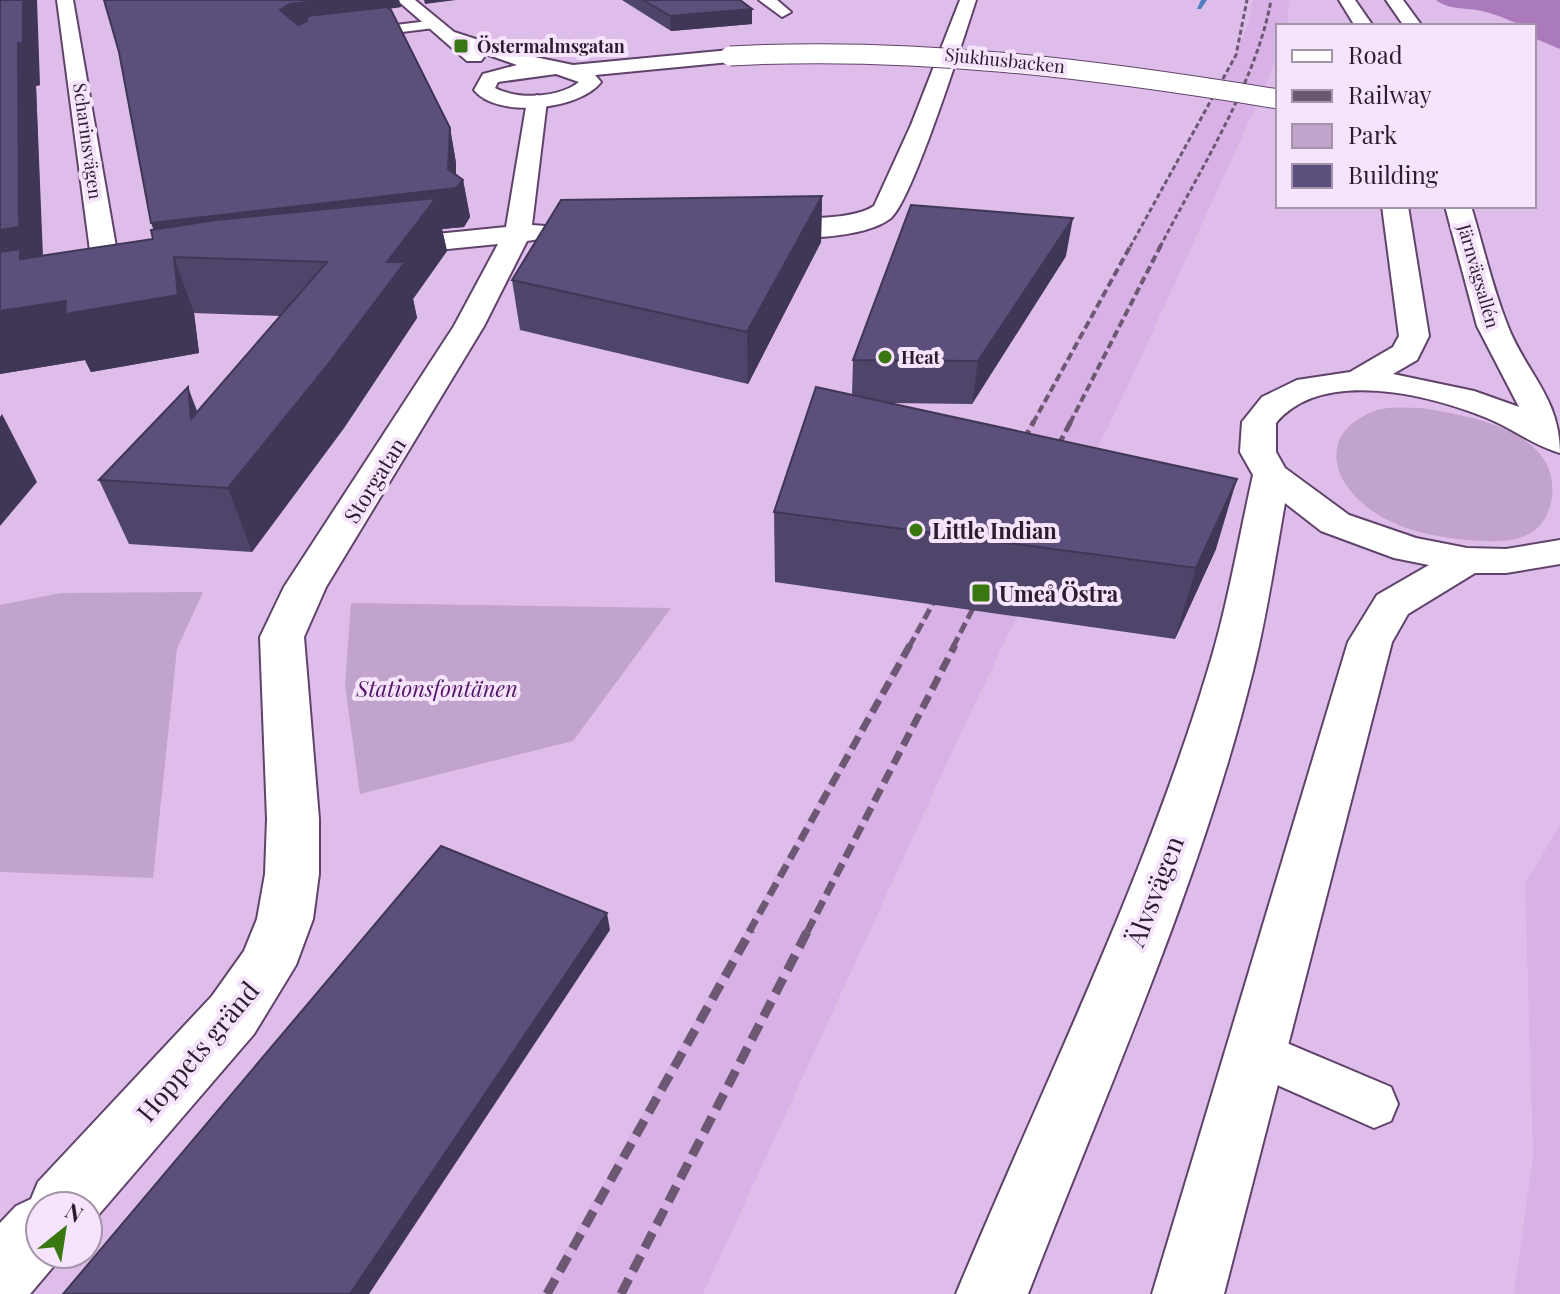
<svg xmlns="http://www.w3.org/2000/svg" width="1560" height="1294" viewBox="0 0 1560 1294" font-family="'Playfair Display',serif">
  <rect width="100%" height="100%" fill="#debdea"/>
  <g fill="#d8b2e6">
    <path d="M1253,0H1289L1287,26H1278V53L1267,82L1130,381L959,737L703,1294H541L1225,77L1247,28Z"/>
    <path d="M1560,825V1294H1514L1533,1155L1525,884Z"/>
  </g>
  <g fill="#c1a3cc">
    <path d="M1421,408C1459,414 1519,424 1543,458C1560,482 1554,524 1525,536C1513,541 1495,542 1482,541C1444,539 1398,532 1367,507C1326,475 1323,428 1378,410C1391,406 1408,408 1421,408Z"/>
    <path d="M203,592L177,649L153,878L0,872V605L61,593Z"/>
    <path d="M351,603L671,608L573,741L360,794L345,685Z"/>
  </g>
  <path fill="#aa7abc" d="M1436,0H1560V49L1534,38V26C1516,26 1503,16 1486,12C1469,7 1450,11 1436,0Z"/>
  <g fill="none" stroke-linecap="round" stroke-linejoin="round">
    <path fill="#527fbe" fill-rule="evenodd" d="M1201,0H1207L1201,9H1197Z"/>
    <g stroke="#60436a" stroke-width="4">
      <g id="lane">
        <path d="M437,20L444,24L442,27L354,38L347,34L354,30Z"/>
        <path d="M1256,1030L1391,1087L1398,1104L1391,1121L1374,1128L1239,1068L1232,1052L1239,1036Z"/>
      </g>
    </g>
    <g stroke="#60436a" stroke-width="4">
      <g id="street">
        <path d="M57,0H73L122,281L118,287H98L94,281Z"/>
        <path d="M759,0H777L791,12L782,17Z"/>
        <path d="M960,0H976C964,37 913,199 891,218C863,240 786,241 753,233L749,227C760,211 843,227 874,206L911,125Z"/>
        <path d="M537,95L547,101L532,225L546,226L550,232L546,238L527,241L484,326L326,587L304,637L319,819V874L313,919L296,965L254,1034L88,1227V1206H40V1254H64L30,1294H0V1223L16,1206L31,1199L38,1182L212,996L244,951L257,919L265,874L267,819L260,637L284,587L454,326L498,244L387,255L377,253L373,247L377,241L387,239L506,227L527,101Z"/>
      </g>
    </g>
    <g stroke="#60436a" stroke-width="4">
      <g id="secondary">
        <path d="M397,0H415L454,32L525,55L573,65L730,50L740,56L730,62L595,75L601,82C580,110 497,119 474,90L483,74L517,65L480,52L484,57L481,61H467ZM556,74L579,82C559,98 518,100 495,88L498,82Z"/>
        <path d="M1339,0H1355L1373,26H1355Z"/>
        <path d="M1386,0H1403L1422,26H1404Z"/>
        <path d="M1382,206H1408L1429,336L1417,360L1393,374L1474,391L1519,407L1477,326L1445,206H1471C1483,245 1492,286 1507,324C1525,372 1560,397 1560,453C1534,446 1512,428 1487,418C1430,395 1322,367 1276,423V452L1285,468L1349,515L1416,538L1467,548L1506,549L1560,540V564L1506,573H1475L1408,614L1392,642L1224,1294H1152L1348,642L1377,595L1429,565L1394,558L1321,531L1285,503C1275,559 1267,615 1253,671C1200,885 1107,1089 1028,1294H956C1041,1089 1141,889 1206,676C1227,610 1238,542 1253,475L1240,452L1242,422L1262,397L1297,380L1350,372L1393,347L1399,336Z"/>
      </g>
    </g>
    <use href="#lane" fill="#fff" fill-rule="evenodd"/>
    <use href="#street" fill="#fff" fill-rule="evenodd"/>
    <use href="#secondary" fill="#fff" fill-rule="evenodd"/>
    <g stroke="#6c5873" stroke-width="3" stroke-dasharray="5 3" stroke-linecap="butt">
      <path d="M1130,247L1236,55L1247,0"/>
      <path d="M1160,247C1198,173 1257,81 1271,0"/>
    </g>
    <g stroke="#6c5873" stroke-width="4" stroke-dasharray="8 4" stroke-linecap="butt">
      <path d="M1033,423L1131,245"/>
      <path d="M1070,423L1161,245"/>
    </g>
    <g stroke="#6c5873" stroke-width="5" stroke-dasharray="11 5" stroke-linecap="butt">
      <path d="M1016,454L1034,421"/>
      <path d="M1051,460L1071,421"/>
      <path d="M909,647L942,587"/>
      <path d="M953,647L982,591"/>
    </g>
    <g stroke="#6c5873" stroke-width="7" stroke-dasharray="14 7" stroke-linecap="butt">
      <path d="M749,932L910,645"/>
      <path d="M807,932L955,645"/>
    </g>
    <g stroke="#6c5873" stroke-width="9" stroke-dasharray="17 9" stroke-linecap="butt">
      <path d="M547,1294L751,930"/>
      <path d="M621,1294L808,930"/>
    </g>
    <g stroke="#60436a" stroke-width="21" stroke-linecap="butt">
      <path id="secondary-bridge" d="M730,56C915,46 1095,69 1278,99"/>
    </g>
    <use href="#secondary-bridge" stroke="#fff" stroke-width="19"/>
  </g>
  <g fill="#4f446a">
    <path d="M0,0L40,85L36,86L42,256L153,239L154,229L119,52L104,0H399L401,7L389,9L450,128L456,163V174L463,180L470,217L464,227L442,229L447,251L413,299L417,318L344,428L252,552L129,544L99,480L197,412L280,316L194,313L199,353L91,372L85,360L0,374Z"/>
    <path d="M622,0H741L752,24L671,31Z"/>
    <path d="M822,196L821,242L748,384L520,330L512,280Z"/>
    <path d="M1066,256L972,404L889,403L1216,549L1175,639L775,582L774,512L852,394L853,360Z"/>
  </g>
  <g fill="#403756">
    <path d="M23,0H37L40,85L36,86L44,281L166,262L151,223L448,169L450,128L456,163L455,189L463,180L470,217L464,227L442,229L447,251L413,299L417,318L344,428L252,552L228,488L387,262L174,257L194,313L199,353L91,372L85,360L0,374V230Z"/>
    <path d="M327,0H399L401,7L375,10L298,33L280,10L290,4Z"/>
    <path d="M424,0H456L425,4Z"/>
    <path d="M752,9V24L671,31L670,16Z"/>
    <path d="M822,196L821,242L748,384L747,332Z"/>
    <path d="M1073,218L1066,256L972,404L978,361Z"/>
    <path d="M188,387L211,448L191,419Z"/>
    <path d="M2,414L37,482L0,526V417Z"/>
    <path d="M1237,479L1216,549L1175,639L1196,568Z"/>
    <path d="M607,913L610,930L369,1294H350Z"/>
  </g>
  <g fill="#5c4f7b" stroke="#403756" stroke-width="2">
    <path d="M0,0H23V43H18L19,227L0,230Z"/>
    <path d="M104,0H327L290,4L280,10L298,25L307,21V16L387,7L391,10L450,128L448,169L463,180L456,188L151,223L119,52Z"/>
    <path d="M643,0H740L752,9L670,16Z"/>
    <path d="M822,196L747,332L512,280L561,200Z"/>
    <path d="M436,198L387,262H405L326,367L228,488L99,480L188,387L191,419L327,262L174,257L178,295L65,314L66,301L0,311V252L20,249V259L153,239L151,230L216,220Z"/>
    <path d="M911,205L1073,218L978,361L853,360Z"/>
    <path d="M816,387L1237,479L1196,568L774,512Z"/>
    <path d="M441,846L607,913L350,1294H63Z"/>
  </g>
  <g fill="#397711" stroke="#f5e4fb" stroke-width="3">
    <rect x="453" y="38" width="16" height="16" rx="4"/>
    <circle cx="885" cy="357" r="8"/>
    <circle cx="916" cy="530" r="8"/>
    <rect x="971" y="583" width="20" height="20" rx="4"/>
  </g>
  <g text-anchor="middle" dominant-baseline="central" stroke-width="8" stroke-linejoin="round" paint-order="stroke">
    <g font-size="18" font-weight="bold" fill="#2a1d2e" stroke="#f5e4fb" text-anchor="start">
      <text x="477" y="46">Östermalmsgatan</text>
      <text x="901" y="357">Heat</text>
    </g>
    <g font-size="18" fill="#2a1d2e" stroke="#f5e4fb">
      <text transform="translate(1005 60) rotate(6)">Sjukhusbacken</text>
      <text transform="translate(88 141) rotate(82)">Scharinsvägen</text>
      <text transform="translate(1479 276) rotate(74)">Järnvägsallén</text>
    </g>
    <g font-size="22" fill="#2a1d2e" stroke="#f5e4fb">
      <text transform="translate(374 480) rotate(-58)">Storgatan</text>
    </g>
    <g font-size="22" font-weight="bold" fill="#2a1d2e" stroke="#f5e4fb" text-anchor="start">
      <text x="932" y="530">Little Indian</text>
      <text x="999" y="593">Umeå Östra</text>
    </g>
    <g font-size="22" font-style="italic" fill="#531566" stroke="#f5e4fb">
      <text x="437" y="688">Stationsfontänen</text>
    </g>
    <g font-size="26" fill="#2a1d2e" stroke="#f5e4fb">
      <text transform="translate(1154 891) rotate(-69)">Älvsvägen</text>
      <text transform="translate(197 1051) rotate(-50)">Hoppets gränd</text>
    </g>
  </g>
  <rect x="1276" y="24" width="260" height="184" fill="#f5e4fb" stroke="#a494a9" stroke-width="2"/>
  <rect x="1292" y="50" width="40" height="12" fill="#ffffff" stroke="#a494a9" stroke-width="2"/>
  <text x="1348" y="64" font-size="24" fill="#2a1d2e">Road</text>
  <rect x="1292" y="90" width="40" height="12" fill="#6c5873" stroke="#a494a9" stroke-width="2"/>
  <text x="1348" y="104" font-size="24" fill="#2a1d2e">Railway</text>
  <rect x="1292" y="124" width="40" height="24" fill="#c1a3cc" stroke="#a494a9" stroke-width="2"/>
  <text x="1348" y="144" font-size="24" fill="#2a1d2e">Park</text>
  <rect x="1292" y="164" width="40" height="24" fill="#5c4f7b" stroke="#a494a9" stroke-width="2"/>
  <text x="1348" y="184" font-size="24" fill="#2a1d2e">Building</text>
  <g transform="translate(64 1230) rotate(30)"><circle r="38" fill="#f5e4fb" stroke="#a494a9" stroke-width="2"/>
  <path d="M0-6L14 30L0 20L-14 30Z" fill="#397711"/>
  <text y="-12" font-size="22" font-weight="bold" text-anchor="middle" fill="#2a1d2e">N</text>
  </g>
</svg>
